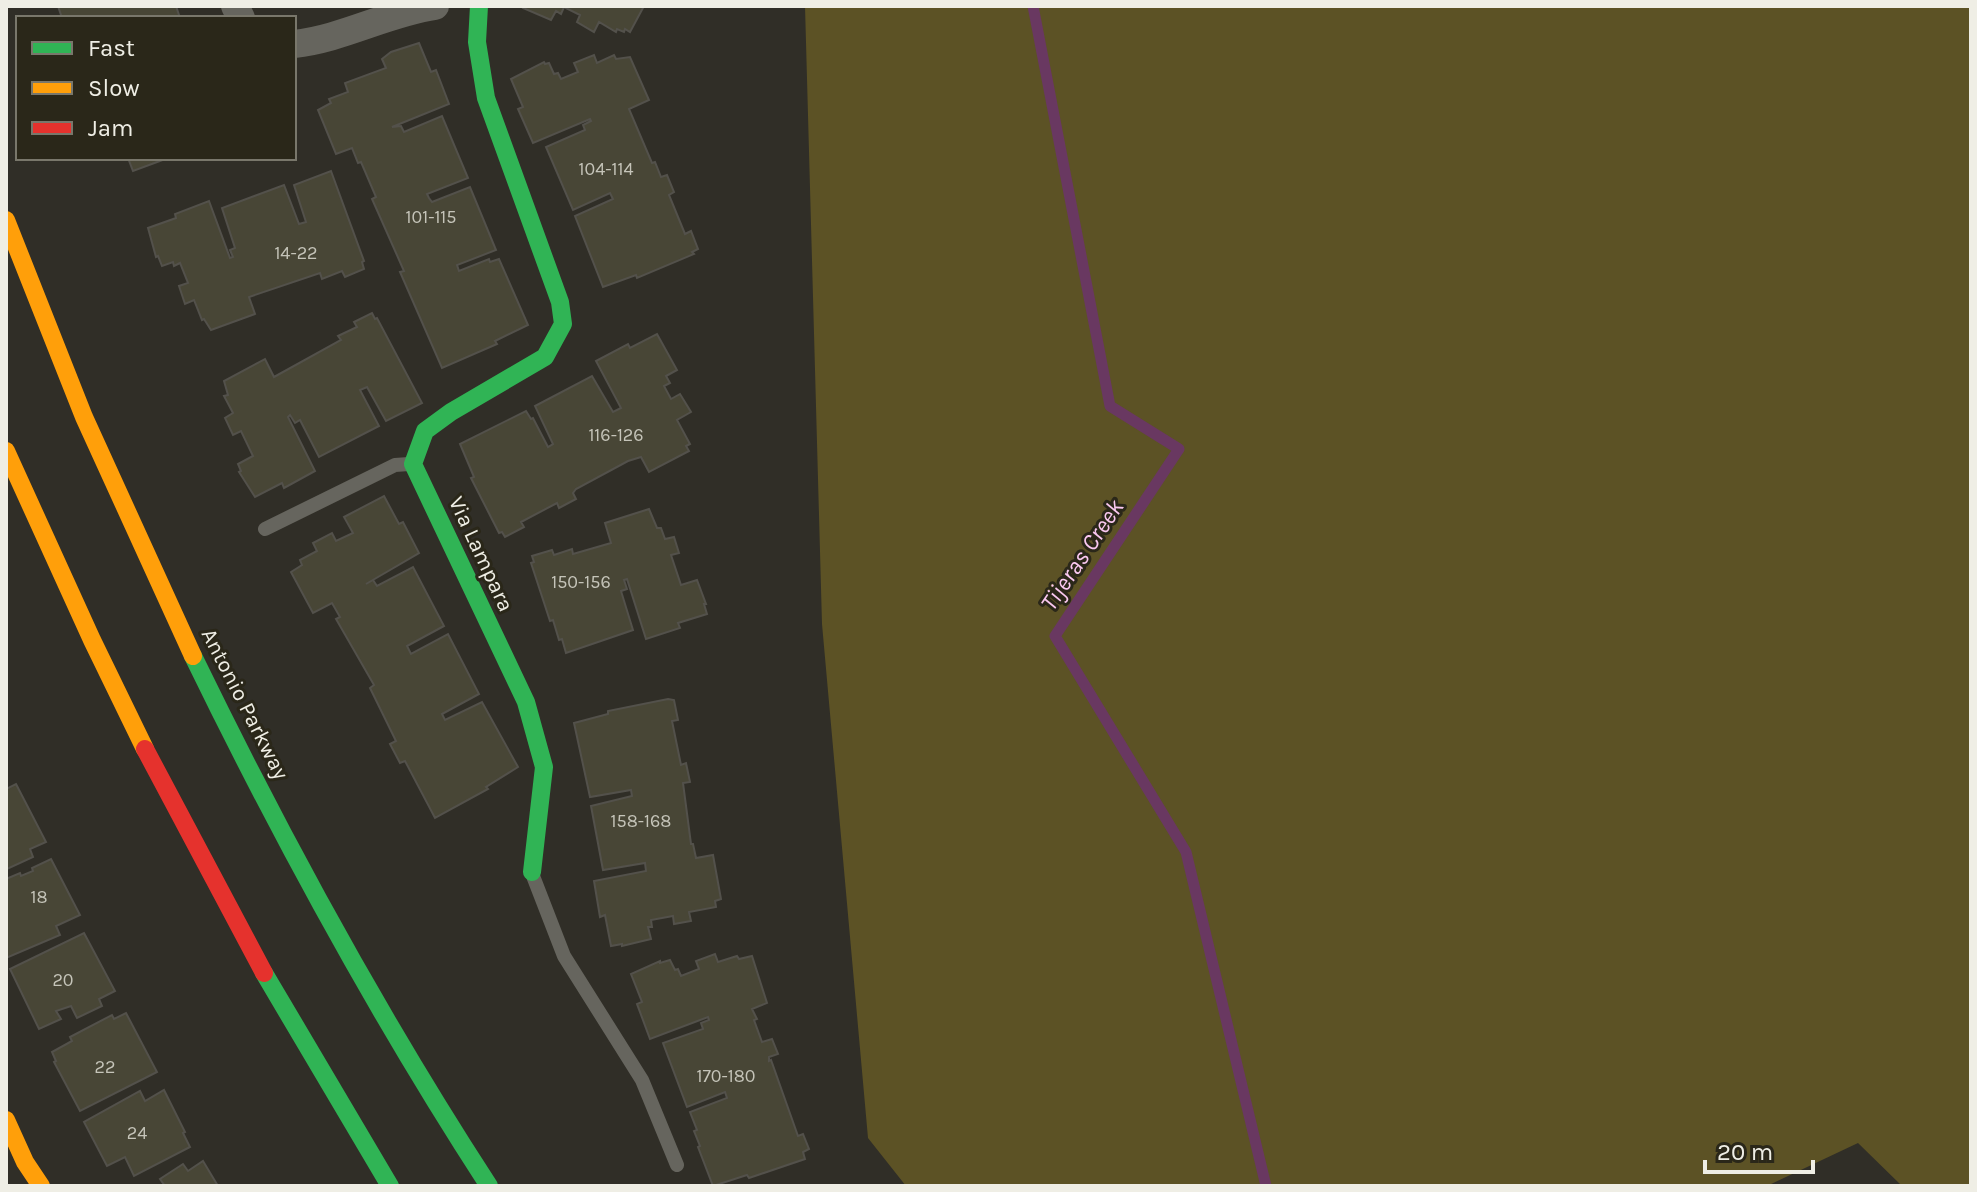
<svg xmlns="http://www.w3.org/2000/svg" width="1977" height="1192" viewBox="0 0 1977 1192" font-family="Karla,sans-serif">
  <rect width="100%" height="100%" fill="#302e27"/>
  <path fill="#5c5225" d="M805,6H1971V1186H1902L1858,1143L1767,1186H906L868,1138L822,624Z"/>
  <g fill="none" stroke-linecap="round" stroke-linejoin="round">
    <path stroke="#693861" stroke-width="11" d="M1033,6L1110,406L1179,449L1055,636L1186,852L1266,1186"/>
  </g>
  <g fill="#484636" stroke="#53514b" stroke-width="2">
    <path d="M58,6H176L180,18H62Z"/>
    <path d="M524,6H644L630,32L625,29L624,32L617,29L616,32L599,22L594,32L577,22L580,15L564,7L561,14L556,11L551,20L523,8Z"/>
    <path d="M419,43L431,72L436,70L449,104L392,127L401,126L404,132L442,116L468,178L427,194L429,198L432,202L470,187L496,250L457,265L459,271L489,259L490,262L499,259L528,325L495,341L497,344L442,368L400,272L404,271L372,199L376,197L361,162L358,163L352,148L336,154L318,110L331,103L329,99L348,92L345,83L386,68L382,59L391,52Z"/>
    <path d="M594,55L597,63L614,55L616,59L630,57L649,100L629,109L652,163L655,162L661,177L667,175L674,192L669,195L685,234L691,231L698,249L692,252L694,254L637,278L636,275L603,287L575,216L613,199L610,193L573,210L546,147L585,130L583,125L591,121L590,119L533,143L518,109L523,107L511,79L544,62L545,64L549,63L554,74L558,73L561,79L578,72L574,63Z"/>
    <path d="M128,158H168L133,171Z"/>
    <path d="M331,171L364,261L362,262L364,269L345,277L342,271L322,279L320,273L249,297L255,314L211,330L204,319L202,320L194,300L185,304L179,286L188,283L180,263L174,266L173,262L162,266L158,256L156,257L148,228L176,218L175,214L209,201L230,258L233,257L230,250L235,248L222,208L284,185L299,224L306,222L294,185Z"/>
    <path d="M372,313L375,319L377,318L422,403L386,421L367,387L360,390L379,426L319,457L300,420L295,423L290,415L288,417L315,471L284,488L282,483L255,497L239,472L241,471L238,464L253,456L241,431L233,435L225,418L233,413L224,396L228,395L224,381L265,359L274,377L341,340L338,336L357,327L354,322Z"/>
    <path d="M657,334L677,370L666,376L670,383L664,386L671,399L680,394L691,412L677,420L690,444L686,446L689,451L649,472L641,457L628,461L576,489L573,493L576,499L559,508L557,503L521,522L524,527L505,537L502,532L499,533L471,478L474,477L460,444L526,411L531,419L533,418L548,447L553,444L535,406L592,376L613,412L621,408L596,361L628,344L630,348Z"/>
    <path d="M384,496L399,524L403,522L419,553L366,584L373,580L377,586L413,567L444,626L407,646L411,654L448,634L479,694L442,714L445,720L482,702L518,767L486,787L488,789L435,818L405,761L400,763L390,744L396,741L370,688L374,685L336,619L340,617L332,603L313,613L291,572L302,565L300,560L317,551L313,543L332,533L336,541L353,533L344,517Z"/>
    <path d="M649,509L657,528H661L665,539L674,537L679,553L671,555L681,585L697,580L706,604H704L707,614L678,623L680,628L646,639L627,579L624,580L627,589L621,591L633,630L566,653L562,639L559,640L553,620L550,621L531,563L534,562L532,556L552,550L554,555L572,549L573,554L611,543L605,523Z"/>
    <path d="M668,699L674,700L678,720L672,721L681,765L686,763L690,782L683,783L691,844H693L696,858L713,855L721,899L715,901L716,907L689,912L691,921L674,924L673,916L651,920L652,927H648L651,939L622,946V944L611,946L605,915L600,917L594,881L646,871L645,863L603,870L591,806L632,796L631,790L590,797L574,723L608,714V711Z"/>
    <path d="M16,784L46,842L30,849L33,857L7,869L6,789Z"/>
    <path d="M51,859L80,915L56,926L60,935L6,958V879L20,873L21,876L33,871L32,868Z"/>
    <path d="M84,933L115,991L99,999L102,1006L77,1018L71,1006L56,1011L61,1019L39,1029L10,969Z"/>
    <path d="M715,954L718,962L737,956L739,959L752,956L767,1003L752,1009L757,1019L754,1020L762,1042L772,1039L778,1054L769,1057V1061L771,1060L798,1136L803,1134L809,1149L803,1152L805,1159L749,1178L747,1175L713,1186L698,1147L700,1146L694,1131L697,1130L690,1112L727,1098L725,1092L687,1107L663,1043L703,1029L701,1023L709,1020L708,1017L650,1039L637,1004L642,1002L631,974L660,961V963L670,960L675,970L678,969L681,976L699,969L696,961Z"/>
    <path d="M126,1013L157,1072L80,1111L54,1062L56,1061L52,1052L72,1041L70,1037L112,1015L114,1019Z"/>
    <path d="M164,1090L185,1132L183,1133L190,1147L134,1176L125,1157L107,1166L84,1122L140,1091L145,1101Z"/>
    <path d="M203,1161L218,1186H165L160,1179L183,1164L188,1171Z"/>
  </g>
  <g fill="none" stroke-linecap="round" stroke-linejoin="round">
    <g stroke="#66655e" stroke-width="14">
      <path d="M265,529L395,465L409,464"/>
      <path d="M533,876L564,956L642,1080L677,1165"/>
    </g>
    <g stroke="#66655e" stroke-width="28">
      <path d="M235,6L241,18"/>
      <path d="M294,44C342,39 387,13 435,6"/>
    </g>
    <g stroke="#30b455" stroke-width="18">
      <path d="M479,6L477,42L486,98L560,302L563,324L545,357L451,412L425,431L413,464L526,702L544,767L532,872"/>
      <path d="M193,656C281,837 379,1017 489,1186"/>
      <path d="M264,973L390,1186"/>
    </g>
    <g stroke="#ff9f0a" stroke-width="18">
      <path d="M6,220L84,417L193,656"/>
      <path d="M6,451L92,640L145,749"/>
      <path d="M6,1120L25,1162L41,1186"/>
    </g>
    <path stroke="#e5322d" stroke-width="18" d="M145,749L264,973"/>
  </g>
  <g text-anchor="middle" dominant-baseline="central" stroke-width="6" stroke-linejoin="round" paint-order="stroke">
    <g font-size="18" fill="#c5c4b9">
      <text x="606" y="169">104-114</text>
      <text x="431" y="217">101-115</text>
      <text x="296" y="253">14-22</text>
      <text x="616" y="435">116-126</text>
      <text x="581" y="582">150-156</text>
      <text x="641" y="821">158-168</text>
      <text x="39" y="897">18</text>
      <text x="63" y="980">20</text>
      <text x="105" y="1067">22</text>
      <text x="726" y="1076">170-180</text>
      <text x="137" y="1133">24</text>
    </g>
    <g font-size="22" fill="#efeee5" stroke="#2a2719">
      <text transform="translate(481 554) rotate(65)">Via Lampara</text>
      <text transform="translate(245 704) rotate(63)">Antonio Parkway</text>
    </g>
    <g font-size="24" font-style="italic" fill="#fac8f0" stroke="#2a2719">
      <text transform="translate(1082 555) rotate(-56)">Tijeras Creek</text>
    </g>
  </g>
  <rect width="1977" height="1192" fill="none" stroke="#efeee5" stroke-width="16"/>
  <rect x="16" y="16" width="280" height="144" fill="#2a2719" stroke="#79776b" stroke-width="2"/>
  <rect x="32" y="42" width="40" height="12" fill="#30b455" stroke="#79776b" stroke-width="2"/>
  <text x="88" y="56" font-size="24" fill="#efeee5">Fast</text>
  <rect x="32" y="82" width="40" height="12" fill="#ff9f0a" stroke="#79776b" stroke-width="2"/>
  <text x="88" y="96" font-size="24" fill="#efeee5">Slow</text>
  <rect x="32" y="122" width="40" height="12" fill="#e5322d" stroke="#79776b" stroke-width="2"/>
  <text x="88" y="136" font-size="24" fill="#efeee5">Jam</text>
  <path d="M1705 1160v12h108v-12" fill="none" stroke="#efeee5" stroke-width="4"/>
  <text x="1717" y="1160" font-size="24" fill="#efeee5" stroke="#2a2719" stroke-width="6" paint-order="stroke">20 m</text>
</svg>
